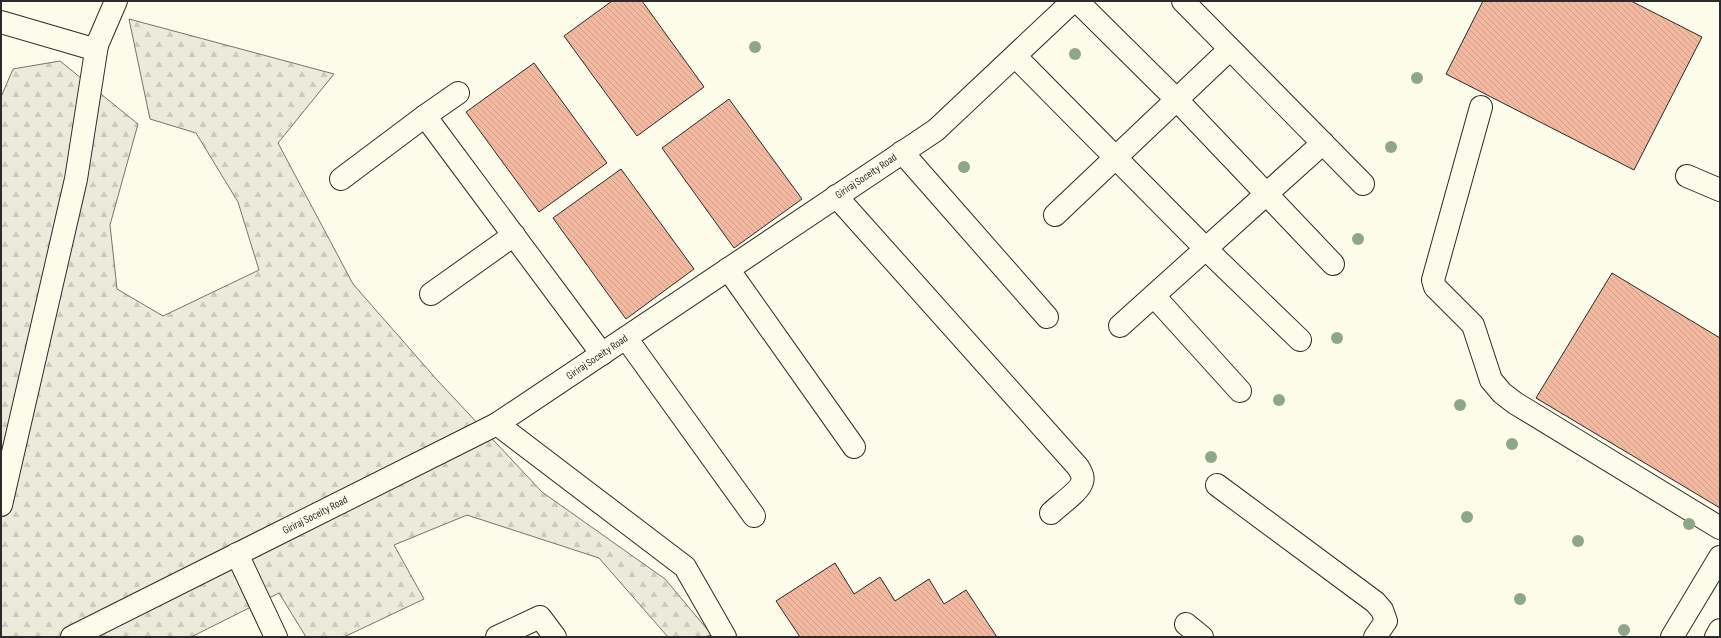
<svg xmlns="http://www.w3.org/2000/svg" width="1721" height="638" viewBox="0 0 1721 638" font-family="'Sofia Sans Condensed',sans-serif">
  <defs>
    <pattern id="forest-firs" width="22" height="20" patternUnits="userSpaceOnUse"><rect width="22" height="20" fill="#ecebdb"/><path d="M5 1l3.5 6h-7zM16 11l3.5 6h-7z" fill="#cbcabc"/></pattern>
    <pattern id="building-back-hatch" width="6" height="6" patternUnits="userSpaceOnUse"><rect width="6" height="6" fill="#f2b8a0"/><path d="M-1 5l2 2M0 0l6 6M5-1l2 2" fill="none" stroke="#d09e8a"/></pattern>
  </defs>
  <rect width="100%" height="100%" fill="#fdfbea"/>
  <path fill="url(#forest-firs)" stroke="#74746e" d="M129,19L334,74L278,143L353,284L438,381L542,492L665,579L712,635L703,637H668L599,558L467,515L394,545L424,599L344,637H306L279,593L191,637H1V97L13,69L60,61L138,124L110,225L117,289L163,316L259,270L238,202L196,133L150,119Z"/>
  <g fill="url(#building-back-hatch)" stroke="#2b2b2b">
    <path d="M612,1H642L704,87L637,136L564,36Z"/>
    <path d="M1483,1H1631L1702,37L1634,170L1446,74Z"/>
    <path d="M534,63L607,163L539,212L466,112Z"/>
    <path d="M729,99L802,199L734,248L662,148Z"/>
    <path d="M621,169L694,269L626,319L553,218Z"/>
    <path d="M1612,273L1720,338V508L1536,398Z"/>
    <path d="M835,563L854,594L880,577L895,601L929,579L944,604L966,590L997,637H800L776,601Z"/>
  </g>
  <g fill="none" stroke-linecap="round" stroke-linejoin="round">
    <g stroke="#2b2b2b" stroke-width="24">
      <g id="street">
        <path d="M1077,1L1177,100L1333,264"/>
        <path d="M1183,1L1363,184"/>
        <path d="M1,22L90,48L97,45"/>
        <path d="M1015,56L1206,249L1300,340"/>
        <path d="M1481,107L1433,280L1435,287L1473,325L1491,380L1502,393L1515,403L1720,528"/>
        <path d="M425,116L458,93"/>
        <path d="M902,152L1047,317"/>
        <path d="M1687,176L1720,190"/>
        <path d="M341,179L425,116L602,354"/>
        <path d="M836,196L1078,467C1081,472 1084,477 1082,482C1080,491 1058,506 1051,513"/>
        <path d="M1055,215L1230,49"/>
        <path d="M728,269L854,447"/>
        <path d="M431,294L514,235"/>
        <path d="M1154,296L1240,391"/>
        <path d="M1120,326L1323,143"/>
        <path d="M626,338L754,516"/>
        <path d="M497,424L685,567L725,637"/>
        <path d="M1217,485L1375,602L1382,610L1386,621L1375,637"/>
        <path d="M1,505L76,179L97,45L116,1"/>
        <path d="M237,554L276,637"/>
        <path d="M1186,624L1202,637"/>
        <path d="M72,637L497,424L936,130L1073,1"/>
        <path d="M497,637L540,617L555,637"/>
      </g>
    </g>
    <g stroke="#2b2b2b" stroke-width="24">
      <g id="secondary">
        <path d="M1672,637L1720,557"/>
        <path d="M1716,637L1720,630"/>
      </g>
    </g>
    <use href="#street" stroke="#fdfbea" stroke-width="22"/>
    <use href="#secondary" stroke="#fdfbea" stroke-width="22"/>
  </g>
  <g fill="#8ea78a">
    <circle cx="755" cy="47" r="6"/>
    <circle cx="1075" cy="54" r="6"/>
    <circle cx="1417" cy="78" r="6"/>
    <circle cx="1391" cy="147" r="6"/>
    <circle cx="964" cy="167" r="6"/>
    <circle cx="1358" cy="239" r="6"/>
    <circle cx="1337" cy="338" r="6"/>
    <circle cx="1279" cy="400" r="6"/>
    <circle cx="1460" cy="405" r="6"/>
    <circle cx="1512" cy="444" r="6"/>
    <circle cx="1211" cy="457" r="6"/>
    <circle cx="1467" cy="517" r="6"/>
    <circle cx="1689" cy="524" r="6"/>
    <circle cx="1578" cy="541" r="6"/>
    <circle cx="1520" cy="599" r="6"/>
    <circle cx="1624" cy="630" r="6"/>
  </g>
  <g text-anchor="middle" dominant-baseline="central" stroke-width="3" stroke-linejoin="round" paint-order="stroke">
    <g font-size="11" fill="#2b2b2b" stroke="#fdfbea">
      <text transform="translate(866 176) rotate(-34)">Giriraj Soceity Road</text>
      <text transform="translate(597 357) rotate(-34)">Giriraj Soceity Road</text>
      <text transform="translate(315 515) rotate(-27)">Giriraj Soceity Road</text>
    </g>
  </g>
  <rect width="1721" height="638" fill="none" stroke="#2b2b2b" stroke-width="4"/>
</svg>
